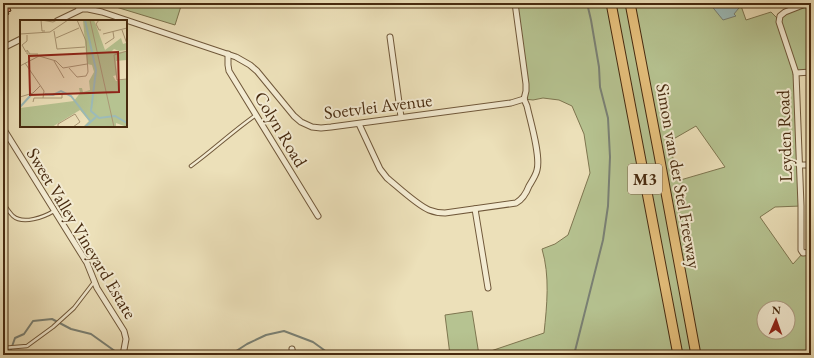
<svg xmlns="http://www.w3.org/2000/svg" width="814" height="358" viewBox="0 0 814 358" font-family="'EB Garamond',serif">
  <rect width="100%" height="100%" fill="#ece0b9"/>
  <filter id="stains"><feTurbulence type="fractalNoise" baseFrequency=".005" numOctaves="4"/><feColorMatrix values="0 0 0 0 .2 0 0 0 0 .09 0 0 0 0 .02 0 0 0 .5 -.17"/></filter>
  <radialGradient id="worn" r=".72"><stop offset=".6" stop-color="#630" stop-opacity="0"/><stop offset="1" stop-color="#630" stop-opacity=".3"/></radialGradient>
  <g fill="#b6c391" stroke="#7e7650" fill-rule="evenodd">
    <path d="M117,3H182L175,25L116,7Z"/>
    <path d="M515,3H740L746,20L771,12L779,20L785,13L811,3V72L796,73L801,206L775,207L760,217L793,264L803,253H811V355H450L445,315L472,311L479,355L544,333C547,305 550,276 542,249L555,244L568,235L590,173L584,134L572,106L559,100L543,98L533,100L524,99L526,91ZM696,126L725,167L677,181L670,141ZM764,308H788V332H764Z"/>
  </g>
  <path fill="#9cbbb9" stroke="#7a8175" d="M710,3H743L734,14L736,16L723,20L710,4Z"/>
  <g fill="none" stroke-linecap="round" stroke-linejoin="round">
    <g stroke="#7a8175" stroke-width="2">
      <path d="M9,355L15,338L24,334L33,321L52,319L71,329L91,334L119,354"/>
      <path d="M230,355L247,344L266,335L284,331L313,342L331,355"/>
      <path d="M574,355L603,240L608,206L610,157L608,118L600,87L599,67L591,20L587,3"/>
    </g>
  </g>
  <path fill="#d98d78" stroke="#472a0f" d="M3,3L5,4L8,3L11,11L8,12L9,14L3,17Z"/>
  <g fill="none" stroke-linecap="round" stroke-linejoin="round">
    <g stroke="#70583a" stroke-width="4.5">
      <g id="lane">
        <path d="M76,3L78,10"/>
        <path d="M191,166C213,150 233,131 256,115"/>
        <path d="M3,203C6,207 9,212 13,216C23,225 44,217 54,211"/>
        <path d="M3,348L27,346L53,327L74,308L94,282"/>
      </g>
    </g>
    <g stroke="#70583a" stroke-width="7">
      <g id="street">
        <path d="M515,3L526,84V91L524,99"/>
        <path d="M808,3L785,12L780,16L779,22L796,73L801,206V250L803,253L811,252"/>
        <path d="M57,21L82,9H88L102,12L236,57L250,65L257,71L294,116L301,122L312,127L321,128L331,127L511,103L524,99"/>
        <path d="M390,37L401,117"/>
        <path d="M3,48L21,39"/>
        <path d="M228,54V65L229,71L318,216"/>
        <path d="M796,73L811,72"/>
        <path d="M359,124L380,169L387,178C398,187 417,205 429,210C434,212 439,213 445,213L516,203C523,199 526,194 529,186C532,181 536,175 537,170C541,156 530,120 527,106L524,99"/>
        <path d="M3,128L87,263L97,288L124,331L126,339L123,355"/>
        <path d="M799,165H811"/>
        <path d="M475,209L488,288"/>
        <path d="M292,349L293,355"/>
      </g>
    </g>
    <g stroke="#472a0f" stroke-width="11">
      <g id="highway">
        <path d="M611,3L678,355"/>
        <path d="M630,3L659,155L696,355"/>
      </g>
    </g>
    <use href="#lane" stroke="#f3ebd2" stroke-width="2.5"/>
    <use href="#street" stroke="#f3ebd2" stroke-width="5"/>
    <use href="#highway" stroke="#e6c07c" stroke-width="9"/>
  </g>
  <g text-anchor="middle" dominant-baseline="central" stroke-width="4" stroke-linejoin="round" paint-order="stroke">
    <rect fill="#f3ebd2" stroke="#7b644a" stroke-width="1" x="628" y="164" width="34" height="30" rx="3"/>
    <g font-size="17" font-weight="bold" fill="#472a0f">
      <text x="645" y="179">M3</text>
    </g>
    <g font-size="18" fill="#472a0f" stroke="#f3ebd2">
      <text transform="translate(378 106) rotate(-7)">Soetvlei Avenue</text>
      <text transform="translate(281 129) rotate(59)">Colyn Road</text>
      <text transform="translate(784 136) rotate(-92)">Leyden Road</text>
      <text transform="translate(679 176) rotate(80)">Simon van der Stel Freeway</text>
      <text transform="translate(82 233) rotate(59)">Sweet Valley Vineyard Estate</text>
    </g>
  </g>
  <g transform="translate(20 20)">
    <rect width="107" height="107" fill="#ece0b9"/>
    <path d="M63,0H74L85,30L101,18L103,24L106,23L107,30L99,31L94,29L90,33L107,31V40L96,41L97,55L93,56L96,61L107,59V107L96,103V107H63L69,101L60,90L32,107H0V88L54,81L60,73L59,68H62L63,72L70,70L69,61L74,52L72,45L67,44Z" fill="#b6c391"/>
    <path fill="none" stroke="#9cbbb9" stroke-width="2" d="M65,0L76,50L71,91L79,98L95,96L107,103M25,74L33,75L41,71L51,76L71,102M0,87L11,75M65,107L76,97"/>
    <path fill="none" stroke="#aa9775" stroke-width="1" d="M21,0L33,2L37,0M21,0L22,11H25M70,0L94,107M79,0L76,4L79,10H81M102,10L107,24M34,11L37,29L65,27M0,14L30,12L48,0M83,14L107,8M36,18L59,8M85,24L94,18L93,12M107,31L94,35L97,60L107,59M6,32L2,25L7,21V15M10,34L7,30V34H18M34,41L44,58M5,43L24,71L23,78M0,46L19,36L36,41L43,48L67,44M49,48L57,57L66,56L68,52L66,21L57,0M0,77L13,73L20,66M13,82L14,78H42V73M38,107V104L55,94L60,102L53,107"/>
    <path fill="#8f2418" fill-opacity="0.15" stroke="#8f2418" stroke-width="2" d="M98,32L99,72L10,75L9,36Z"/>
    <rect width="107" height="107" fill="none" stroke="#472a0f" stroke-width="2"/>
  </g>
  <rect width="814" height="358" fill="none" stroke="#ece0b9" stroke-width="16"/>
  <rect x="4" y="4" width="806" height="350" fill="none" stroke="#472a0f" stroke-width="2"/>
  <rect x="8" y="8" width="798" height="342" fill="none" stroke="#472a0f"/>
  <g transform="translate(776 320) rotate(2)"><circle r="19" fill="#f3ebd2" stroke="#ae9e84"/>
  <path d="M0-3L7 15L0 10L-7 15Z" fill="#8f2418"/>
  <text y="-6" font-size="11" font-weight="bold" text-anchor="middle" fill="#472a0f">N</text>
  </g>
  <rect width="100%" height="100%" filter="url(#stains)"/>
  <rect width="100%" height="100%" fill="url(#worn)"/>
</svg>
